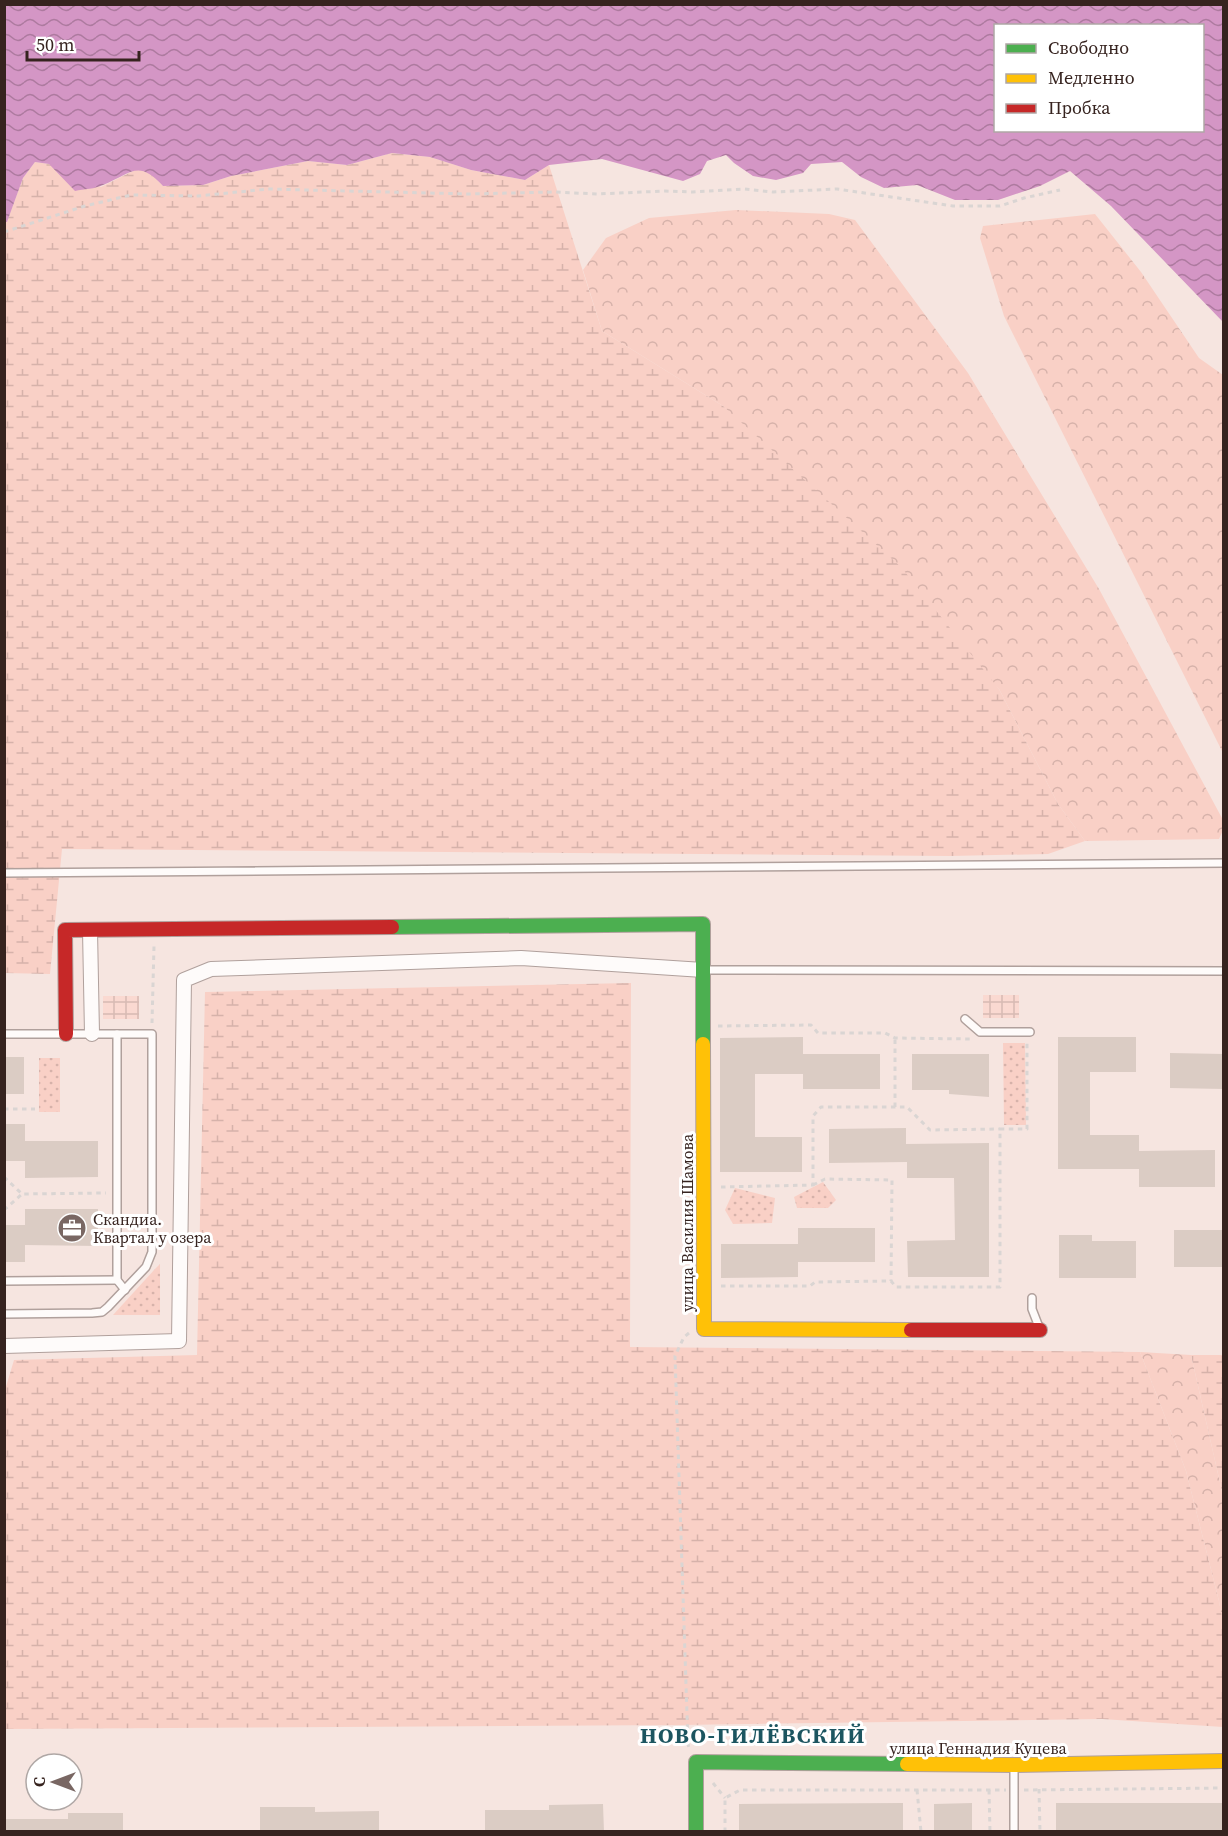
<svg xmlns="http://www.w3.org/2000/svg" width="1228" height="1836" viewBox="0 0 1228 1836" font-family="'Source Serif 4',serif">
  <defs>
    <pattern id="industrial-grid" width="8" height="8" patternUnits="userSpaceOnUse" patternTransform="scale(1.5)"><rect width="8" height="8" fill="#fad9d1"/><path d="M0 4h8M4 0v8" fill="none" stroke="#d7bab3"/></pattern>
    <pattern id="grass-dots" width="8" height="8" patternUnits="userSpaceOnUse" patternTransform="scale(1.5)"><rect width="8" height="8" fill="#f9d0c6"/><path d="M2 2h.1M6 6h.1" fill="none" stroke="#d6b2aa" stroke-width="1.8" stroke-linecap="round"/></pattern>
    <pattern id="forest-crowns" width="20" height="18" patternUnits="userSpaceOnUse" patternTransform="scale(1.5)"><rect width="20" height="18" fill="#f9d0c6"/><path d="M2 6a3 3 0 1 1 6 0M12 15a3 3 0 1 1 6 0" fill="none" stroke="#d6b2aa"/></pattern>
    <pattern id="wetland-marsh" width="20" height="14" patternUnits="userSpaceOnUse" patternTransform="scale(1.5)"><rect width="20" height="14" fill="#f9d0c6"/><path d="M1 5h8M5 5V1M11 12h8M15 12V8" fill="none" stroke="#d6b2aa"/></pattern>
    <pattern id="water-waves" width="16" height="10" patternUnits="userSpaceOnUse" patternTransform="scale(1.5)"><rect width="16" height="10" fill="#d496c5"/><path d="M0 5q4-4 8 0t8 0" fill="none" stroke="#ad7a9f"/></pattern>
  </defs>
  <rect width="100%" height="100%" fill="#f6e5e0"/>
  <g fill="url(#industrial-grid)">
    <rect x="983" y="995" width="36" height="23"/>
    <rect x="103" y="996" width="36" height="23"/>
  </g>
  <g fill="url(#grass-dots)">
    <path d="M1003,1043H1025L1026,1125H1004Z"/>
    <rect x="39" y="1058" width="21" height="54"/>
    <path d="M823,1182L836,1200L828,1208H797L794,1197Z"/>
    <path d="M735,1188L775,1198L772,1223L733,1224L725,1210Z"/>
    <path d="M160,1264V1315H113L155,1269Z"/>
  </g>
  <g fill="url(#forest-crowns)">
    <path d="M736,210L829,214L855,220L968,373L1099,589L1223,820V830L1219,839L1085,841L1058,804L999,689L723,406L602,331L583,270L606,238L649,218Z"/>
    <path d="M1095,214L1141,272L1199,358L1223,375V753L1004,316L980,238L983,226Z"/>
    <path d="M1140,1352L1191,1355L1223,1496V1629L1219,1601L1186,1471Z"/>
  </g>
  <g fill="url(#wetland-marsh)">
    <path d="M392,153L430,157L471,170L525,180L549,165L602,331L723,406L901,567L999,689L1058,804L1085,841L1048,854L950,856L62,849L50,974L5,973L4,222L7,221L23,178L35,162L49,164L101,187L137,169L151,173L163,186L203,185L231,176L308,161L347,165Z"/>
    <path d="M631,983L630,1347L1140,1352L1186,1471L1219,1601L1224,1629L1223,1727L1102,1719L681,1725L5,1729V1390L14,1360L197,1355L205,992Z"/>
    <path d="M1191,1355H1223V1496Z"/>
  </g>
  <path fill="url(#water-waves)" fill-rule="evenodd" d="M5,4L1223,5V322L1111,206L1070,171L1040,186L998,200H955L917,185L884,188L861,177L842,162L811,164L803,173L776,180L753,176L734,163L726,155L707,161L700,174L683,181L602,159L549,165L525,180L471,170L430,157L392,153L347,165L308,161L231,176L203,185L163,186C138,159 132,173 103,185C95,189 84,189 75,191L49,164L35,162L23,178L7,222H5ZM996,26H1202V130H996Z"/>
  <g fill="#dbccc4">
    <path d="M803,1037V1054H880V1089H803V1074H755V1137H802V1172H720V1038Z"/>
    <path d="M1058,1037H1136V1072H1090V1135H1139V1151L1215,1150V1187H1139V1169H1058Z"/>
    <path d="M1170,1053L1224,1054V1089L1170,1088Z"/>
    <path d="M912,1054H989V1097L949,1094V1090H912Z"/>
    <rect x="4" y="1057" width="20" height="37"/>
    <path d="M4,1124H25V1141H98V1177L25,1178V1161H4Z"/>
    <path d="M906,1128V1144L989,1143V1277H908L907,1241L955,1240L954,1178H907V1162L829,1163V1129Z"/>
    <path d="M25,1209H98V1246L25,1245V1262H4V1225H25Z"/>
    <path d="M798,1228H875V1262H798V1277L721,1278V1244H798Z"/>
    <rect x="1174" y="1230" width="50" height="37"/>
    <path d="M1059,1235H1092V1241H1136V1278H1059Z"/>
    <path d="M903,1803V1832H739V1804Z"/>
    <path d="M972,1803V1832H934V1804Z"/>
    <rect x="1056" y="1803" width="168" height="29"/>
    <path d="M603,1804L604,1832H485V1810H549V1805Z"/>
    <path d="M260,1807H315V1812L379,1811V1832H260Z"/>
    <path d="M68,1813H123V1832H4V1819H68Z"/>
  </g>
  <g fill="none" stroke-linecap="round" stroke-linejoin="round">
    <g stroke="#b0a09c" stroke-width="10">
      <g id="lane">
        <path d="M4,873L1224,863"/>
        <path d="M706,970L1224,971"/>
        <path d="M965,1019L980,1032H1030"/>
        <path d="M4,1034H152V1252L146,1267L108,1307L102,1312L92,1313L4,1314"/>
        <path d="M117,1034V1280L125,1290"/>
        <path d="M4,1281L117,1280"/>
        <path d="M1032,1298V1309L1039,1327"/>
        <path d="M1014,1768V1832"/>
      </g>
    </g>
    <g stroke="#b0a09c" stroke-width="16">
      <g id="street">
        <path d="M90,930L92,1034"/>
        <path d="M4,1346L179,1341L184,980L211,969L521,958L703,970"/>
      </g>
    </g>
    <g stroke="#b0a09c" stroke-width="16">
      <g id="fast">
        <path d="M392,927L703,924V1044"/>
        <path d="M696,1832V1762L907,1764"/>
      </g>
    </g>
    <g stroke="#b0a09c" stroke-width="16">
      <g id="slow">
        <path d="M703,1044L704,1329L911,1330"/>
        <path d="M907,1764L1014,1765L1224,1761"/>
      </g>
    </g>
    <g stroke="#b0a09c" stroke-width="16">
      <g id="jam">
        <path d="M66,1034L65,930L392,927"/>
        <path d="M911,1330H1040"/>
      </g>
    </g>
    <g stroke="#dad5d3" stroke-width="3" stroke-dasharray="4.5 4.5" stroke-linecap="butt">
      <path d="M4,232L85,206L131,195L198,196L268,189L469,194L554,192L597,194L665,191L693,192L744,189L773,192L837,189L953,206H1000L1024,198L1060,190"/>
      <path d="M152,1023L154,946"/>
      <path d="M718,1026L811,1025L818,1033H885L895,1038L971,1039"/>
      <path d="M895,1107V1038"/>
      <path d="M4,1109H35"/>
      <path d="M4,1177L22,1194L106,1193"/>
      <path d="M813,1185L825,1179L892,1180L891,1281"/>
      <path d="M721,1187L813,1185V1116L821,1107H907L930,1130L1000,1129"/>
      <path d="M4,1210L22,1194"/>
      <path d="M721,1286H810L815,1282L891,1281L896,1287H1000V1129H1027V1043"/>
      <path d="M689,1333L684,1337L675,1356L688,1744L689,1748"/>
      <path d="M713,1783L725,1798"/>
      <path d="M1039,1789L1040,1832"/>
      <path d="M917,1790L921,1832"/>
      <path d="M989,1790L990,1832"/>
      <path d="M1024,1790L1224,1788"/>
      <path d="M725,1832V1798L740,1790H1006"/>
    </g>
    <use href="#lane" stroke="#fefbfa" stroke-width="7"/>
    <use href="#street" stroke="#fefbfa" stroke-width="14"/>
    <use href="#fast" stroke="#4caf50" stroke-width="14"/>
    <use href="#slow" stroke="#ffc107" stroke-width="14"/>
    <use href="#jam" stroke="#c62828" stroke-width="14"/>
  </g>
  <defs>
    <g id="office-disc" transform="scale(1.5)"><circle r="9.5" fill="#796763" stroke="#fff"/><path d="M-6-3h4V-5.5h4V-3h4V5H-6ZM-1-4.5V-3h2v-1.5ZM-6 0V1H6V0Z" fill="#fff"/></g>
  </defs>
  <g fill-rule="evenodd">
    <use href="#office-disc" x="72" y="1228"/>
  </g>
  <g text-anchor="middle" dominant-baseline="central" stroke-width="6" stroke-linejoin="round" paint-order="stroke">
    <g font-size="16" fill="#36231f" stroke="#fff" text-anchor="start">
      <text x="93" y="1219">Скандиа.<tspan x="93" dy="18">Квартал у озера</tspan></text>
    </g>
    <g font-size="16" fill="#36231f" stroke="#fff">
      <text transform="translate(687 1223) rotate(-90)">улица Василия Шамова</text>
      <text x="978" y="1748">улица Геннадия Куцева</text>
    </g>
    <g font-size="22" font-weight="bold" letter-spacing="1.5" fill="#1c5560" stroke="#fff">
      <text x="753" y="1735">НОВО-ГИЛЁВСКИЙ</text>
    </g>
  </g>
  <rect width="1228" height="1836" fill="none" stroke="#36231f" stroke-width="12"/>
  <rect x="994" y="24" width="210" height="108" fill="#ffffff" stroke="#afa7a5" stroke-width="1.5"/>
  <rect x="1006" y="44" width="30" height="9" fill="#4caf50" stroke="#afa7a5" stroke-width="1.5"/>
  <text x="1048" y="54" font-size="18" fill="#36231f">Свободно</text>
  <rect x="1006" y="74" width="30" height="9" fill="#ffc107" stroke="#afa7a5" stroke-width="1.5"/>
  <text x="1048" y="84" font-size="18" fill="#36231f">Медленно</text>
  <rect x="1006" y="104" width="30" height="9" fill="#c62828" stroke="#afa7a5" stroke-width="1.5"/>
  <text x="1048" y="114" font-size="18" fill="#36231f">Пробка</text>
  <g transform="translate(54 1782) rotate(270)"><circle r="28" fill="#ffffff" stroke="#afa7a5" stroke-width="1.5"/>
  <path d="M0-4.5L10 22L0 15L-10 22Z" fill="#796763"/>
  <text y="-9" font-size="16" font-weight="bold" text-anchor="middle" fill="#36231f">С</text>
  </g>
  <path d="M27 51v9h112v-9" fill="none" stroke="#36231f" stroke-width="3"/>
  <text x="36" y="51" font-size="18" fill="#36231f" stroke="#ffffff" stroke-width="4.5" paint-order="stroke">50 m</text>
</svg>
